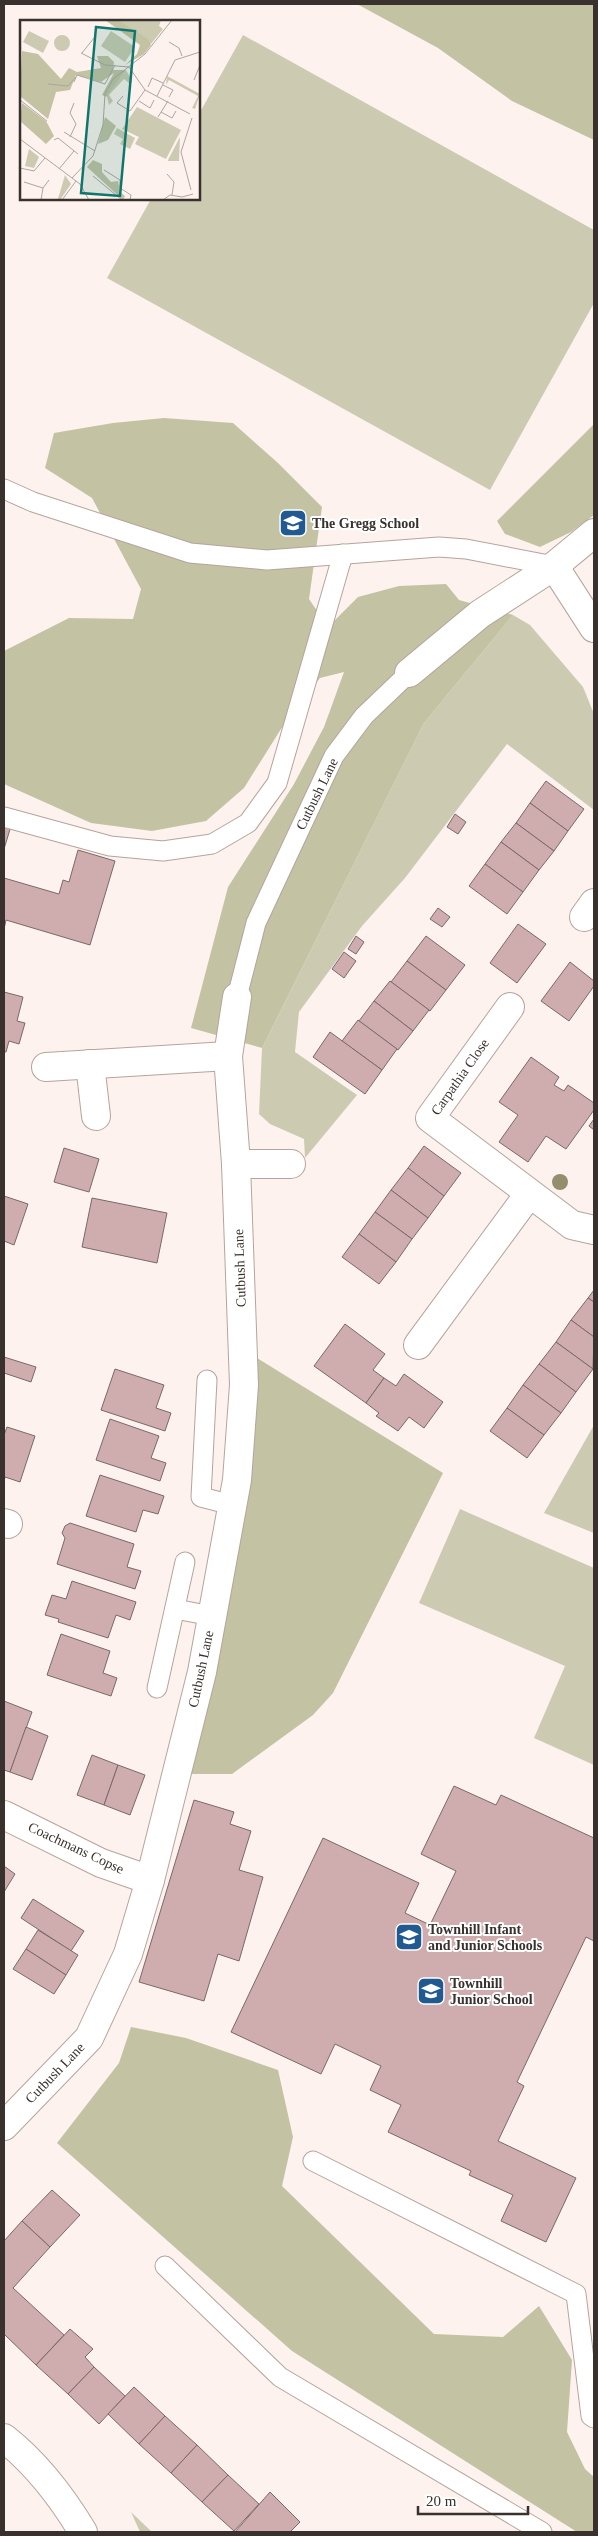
<svg xmlns="http://www.w3.org/2000/svg" width="598" height="2536" viewBox="0 0 598 2536" font-family="Georgia,serif">
  <rect width="100%" height="100%" fill="#fdf2ee"/>
  <g fill="#cccbb1">
    <path d="M243,35L594,230V303L490,490L107,278L151,199H199V114Z"/>
    <path d="M513,615L530,625L583,687L594,714V810L507,744L405,878L362,926L299,1012L295,1052L357,1095L305,1158L304,1139L270,1124L259,1114L262,1048L424,723Z"/>
    <path d="M594,1425V1533L544,1513Z"/>
    <path d="M460,1509L594,1568V1765L534,1738L565,1666L419,1603Z"/>
    <path d="M131,2512L152,2532H140Z"/>
  </g>
  <g fill="#c3c2a3">
    <path d="M357,4H594V140L512,101L438,48Z"/>
    <path d="M164,418L233,423L278,463L322,507L309,599L328,627L358,597L399,586L446,584L459,600L513,615L424,723L262,1048L191,1028L228,887L294,784L324,727L344,672L320,678L281,729L244,788L206,821L152,831L91,823L4,784V651L69,618L133,619L141,589L92,498L45,468L54,433L113,423Z"/>
    <path d="M594,424V515L571,532L540,547L505,534L497,521Z"/>
    <path d="M257,1358L443,1473L333,1693L313,1715L232,1774H190L247,1484Z"/>
    <path d="M131,2027L186,2038L278,2070L293,2137L282,2186L434,2334L503,2337L539,2306L572,2360L567,2432L585,2469L594,2477V2532H577L292,2351L57,2143L119,2063Z"/>
  </g>
  <g fill="#cfacae" stroke="#7a696a">
    <path d="M546,781L584,809L568,831L530,803Z"/>
    <path d="M530,803L568,831L554,851L516,823Z"/>
    <path d="M455,814L466,822L458,834L447,827Z"/>
    <path d="M516,823L554,851L539,870L501,842Z"/>
    <path d="M4,824L11,826L4,849Z"/>
    <path d="M501,842L539,870L523,892L485,864Z"/>
    <path d="M78,850L115,861L90,945L6,920L4,929V878L59,894L63,880L69,882Z"/>
    <path d="M485,864L523,892L507,914L469,886Z"/>
    <path d="M438,908L450,917L442,927L430,919Z"/>
    <path d="M518,924L546,944L517,983L490,963Z"/>
    <path d="M356,936L364,942L356,954L348,949Z"/>
    <path d="M426,936L465,965L446,990L407,961Z"/>
    <path d="M344,952L356,961L344,978L332,969Z"/>
    <path d="M407,961L446,990L430,1011L391,982Z"/>
    <path d="M570,962L594,981V986L569,1021L541,1001Z"/>
    <path d="M390,981L429,1010L413,1031L374,1001Z"/>
    <path d="M4,992L23,997L17,1021L25,1023L19,1044L9,1041L6,1052H4Z"/>
    <path d="M374,1001L413,1031L398,1050L359,1021Z"/>
    <path d="M358,1020L397,1049L382,1070L342,1041Z"/>
    <path d="M330,1032L382,1070L365,1094L313,1057Z"/>
    <path d="M531,1057L559,1077L554,1085L564,1091L568,1085L594,1103V1110L566,1149L546,1136L528,1162L499,1142L518,1115L499,1102Z"/>
    <path d="M594,1119V1130L589,1126Z"/>
    <path d="M424,1146L461,1173L444,1196L408,1168Z"/>
    <path d="M64,1148L99,1159L89,1192L54,1182Z"/>
    <path d="M408,1168L444,1196L428,1218L391,1190Z"/>
    <path d="M391,1190L428,1218L412,1239L375,1212Z"/>
    <path d="M4,1196L28,1204L14,1245L4,1241Z"/>
    <path d="M92,1198L167,1213L157,1263L82,1247Z"/>
    <path d="M375,1212L412,1239L396,1262L359,1234Z"/>
    <path d="M359,1234L396,1262L379,1284L342,1257Z"/>
    <path d="M594,1290V1302L588,1298Z"/>
    <path d="M588,1298L594,1302V1337L571,1320Z"/>
    <path d="M571,1320L594,1337L593,1369L556,1342Z"/>
    <path d="M345,1324L385,1354L373,1370L384,1378L366,1403L314,1366Z"/>
    <path d="M556,1342L593,1369L576,1392L539,1364Z"/>
    <path d="M4,1357L36,1367L31,1382L4,1373Z"/>
    <path d="M539,1364L576,1392L561,1413L523,1385Z"/>
    <path d="M115,1369L164,1385L156,1408L171,1413L165,1431L101,1410Z"/>
    <path d="M404,1374L443,1402L424,1428L409,1417L398,1431L376,1416L379,1413L366,1403L384,1378L396,1386Z"/>
    <path d="M523,1385L561,1413L544,1435L507,1408Z"/>
    <path d="M507,1408L544,1435L527,1458L490,1431Z"/>
    <path d="M110,1419L159,1436L151,1458L166,1463L160,1481L96,1460Z"/>
    <path d="M7,1427L35,1436L20,1482L5,1477L4,1482V1435Z"/>
    <path d="M100,1475L164,1496L158,1514L143,1510L136,1532L86,1516Z"/>
    <path d="M70,1523L134,1544L127,1567L141,1571L135,1589L57,1564L65,1538L62,1533L65,1526Z"/>
    <path d="M72,1581L136,1602L130,1620L116,1615L108,1638L58,1622L59,1619L45,1615L52,1595L66,1599Z"/>
    <path d="M61,1634L110,1651L103,1673L117,1678L111,1696L47,1675Z"/>
    <path d="M4,1701L32,1712L10,1772L4,1770Z"/>
    <path d="M26,1727L48,1736L32,1780L10,1772Z"/>
    <path d="M92,1755L118,1765L104,1805L77,1795Z"/>
    <path d="M118,1765L145,1775L130,1815L104,1805Z"/>
    <path d="M454,1786L496,1805L501,1795L594,1838V1941L586,1937L517,2082L524,2086L498,2141L576,2178L546,2242L501,2221L513,2195L469,2175L471,2171L388,2132L401,2105L370,2090L381,2066L335,2044L321,2074L231,2032L323,1838L419,1883L405,1913L430,1925L456,1871L421,1854Z"/>
    <path d="M194,1800L234,1812L230,1824L251,1831L239,1870L263,1877L239,1961L218,1954L204,2001L139,1982Z"/>
    <path d="M4,1866L15,1874L4,1892Z"/>
    <path d="M33,1899L84,1931L71,1951L21,1918Z"/>
    <path d="M38,1930L78,1955L66,1975L26,1949Z"/>
    <path d="M26,1949L66,1975L54,1994L13,1969Z"/>
    <path d="M52,2190L80,2215L50,2247L22,2221Z"/>
    <path d="M22,2221L50,2247L13,2288L64,2335L36,2365L4,2334V2241Z"/>
    <path d="M70,2329L93,2349L85,2357L94,2367L68,2394L36,2365Z"/>
    <path d="M94,2367L125,2396L99,2424L68,2394Z"/>
    <path d="M134,2387L165,2416L139,2444L108,2414Z"/>
    <path d="M165,2416L197,2445L171,2473L139,2444Z"/>
    <path d="M197,2445L228,2475L202,2502L171,2473Z"/>
    <path d="M228,2475L259,2504L234,2531L202,2502Z"/>
    <path d="M270,2492L300,2522L290,2532H235Z"/>
  </g>
  <g fill="none" stroke-linecap="round" stroke-linejoin="round">
    <g stroke="#b5a49d" stroke-width="21">
      <g id="lane">
        <path d="M4,489L33,502L190,553L267,560L439,547L466,549L554,566"/>
        <path d="M4,817L110,846L163,851L212,844L248,823L277,783L343,554"/>
        <path d="M237,997L256,923L334,756L364,716L409,673"/>
        <path d="M207,1380L201,1497L232,1505"/>
        <path d="M175,1609L212,1616"/>
        <path d="M157,1688L185,1562"/>
        <path d="M313,2161L576,2294L591,2416L594,2418"/>
        <path d="M165,2266L280,2377L542,2532"/>
      </g>
    </g>
    <g stroke="#b5a49d" stroke-width="30">
      <g id="street">
        <path d="M554,566L594,628"/>
        <path d="M409,673L480,614L554,566L594,533"/>
        <path d="M584,917L594,903"/>
        <path d="M510,1007L430,1118L572,1225L594,1230"/>
        <path d="M90,1064L96,1116"/>
        <path d="M46,1067L228,1056"/>
        <path d="M236,1164H291"/>
        <path d="M418,1345L529,1194"/>
        <path d="M4,1523L8,1524"/>
        <path d="M4,1815L101,1863L150,1880"/>
        <path d="M4,2126L89,2038L128,1954L150,1880L202,1672L237,1480L244,1385L236,1164L228,1056L237,997"/>
        <path d="M4,2438C37,2464 62,2497 83,2532"/>
      </g>
    </g>
    <use href="#lane" stroke="#fff" stroke-width="19"/>
    <use href="#street" stroke="#fff" stroke-width="28"/>
  </g>
  <circle fill="#958e6d" cx="560" cy="1182" r="8"/>
  <defs>
    <g id="school-square" transform="scale(1.4375)"><rect x="-9" y="-9" width="18" height="18" rx="4" fill="#205a91" stroke="#fff"/><path d="M0-5L7-2L0 1L-7-2ZM-4 1L0 2.5L4 1V4Q0 6-4 4Z" fill="#fff"/></g>
  </defs>
  <g fill-rule="evenodd">
    <use href="#school-square" x="293" y="523"/>
    <use href="#school-square" x="409" y="1937"/>
    <use href="#school-square" x="431" y="1991"/>
  </g>
  <g text-anchor="middle" dominant-baseline="central" stroke-width="4" stroke-linejoin="round" paint-order="stroke">
    <g font-size="14" font-weight="bold" fill="#38312e" stroke="#fff" text-anchor="start">
      <text x="312" y="523">The Gregg School</text>
      <text x="428" y="1929">Townhill Infant<tspan x="428" dy="16">and Junior Schools</tspan></text>
      <text x="450" y="1983">Townhill<tspan x="450" dy="16">Junior School</tspan></text>
    </g>
    <g font-size="14" fill="#38312e" stroke="#fff">
      <text transform="translate(317 794) rotate(-64)">Cutbush Lane</text>
      <text transform="translate(460 1077) rotate(-55)">Carpathia Close</text>
      <text transform="translate(240 1268) rotate(-92)">Cutbush Lane</text>
      <text transform="translate(201 1669) rotate(-78)">Cutbush Lane</text>
      <text transform="translate(76 1848) rotate(25)">Coachmans Copse</text>
      <text transform="translate(55 2073) rotate(-46)">Cutbush Lane</text>
    </g>
  </g>
  <g transform="translate(20 20)">
    <rect width="180" height="180" fill="#fdf2ee"/>
    <path d="M89,0H141L139,6L143,9L131,24ZM9,11L29,21L23,33L3,22ZM91,11L115,27L105,42L81,26ZM34 23a8 8 0 1 1 16 0a8 8 0 1 1-16 0ZM106,50L112,61L110,64L104,59L89,75L93,81L89,85L87,77ZM147,56L180,74L175,89L172,88L178,76L149,60L146,65ZM117,87L161,110L146,139L115,124L119,117L102,109ZM97,108L115,118L110,129L100,124L103,119L94,114ZM160,117L159,141H148V140ZM9,129L19,137L14,148L5,146ZM45,155L51,164L40,180L38,179Z" fill="#cccbb1"/>
    <path d="M85,0H98L128,19L131,25L124,34L105,45L117,34L120,25ZM2,31L18,34L41,59L49,48L57,52L81,48L77,36H88L94,42L93,50H106L87,77L82,75L94,53L81,62L56,55L50,70L36,72L28,99L0,76ZM2,83L26,101L34,116L26,124L0,101ZM85,97L96,106L88,120L78,124ZM73,140L82,144V152L91,162L98,161L100,172L105,176L103,180L67,147Z" fill="#c3c2a3"/>
    <path fill="none" stroke="#aea5a1" stroke-width="1" d="M149,22L159,28L162,36M61,33L85,45L109,47L125,70L170,94M62,33L74,18M174,60L180,45M54,62L57,55L85,64L95,45M28,64L48,66L56,57M143,65L153,70L149,77M128,67L132,58L143,63M103,76L97,83L110,91L125,70M137,76L155,40L180,32M0,80L27,101M119,81L130,88L134,80M141,92L152,98L156,91M138,97L148,81M44,112L75,131M50,117L56,104L50,93L54,83M0,119L60,164L69,180M34,120L38,118L58,134M0,148L14,151L25,138M39,149L54,131M84,150L100,160V168L111,175L110,180M147,154L154,162L152,175M73,156L102,180M52,158L73,136L83,105L85,74L93,59L125,34L152,0M4,162L23,168M171,170L161,132L172,98M21,180L23,168L29,160M42,180L56,161M143,180L150,175L162,177L173,174"/>
    <path fill="#0f766e" fill-opacity="0.15" stroke="#0f766e" stroke-width="2.5" d="M76,7L115,11L100,176L61,173Z"/>
    <rect width="180" height="180" fill="none" stroke="#38312e" stroke-width="2.5"/>
  </g>
  <rect width="598" height="2536" fill="none" stroke="#38312e" stroke-width="10"/>
  <path d="M418 2506v8h110v-8" fill="none" stroke="#38312e" stroke-width="2.5"/>
  <text x="426" y="2506" font-size="15" fill="#38312e" stroke="#ffffff" stroke-width="4" paint-order="stroke">20 m</text>
</svg>
